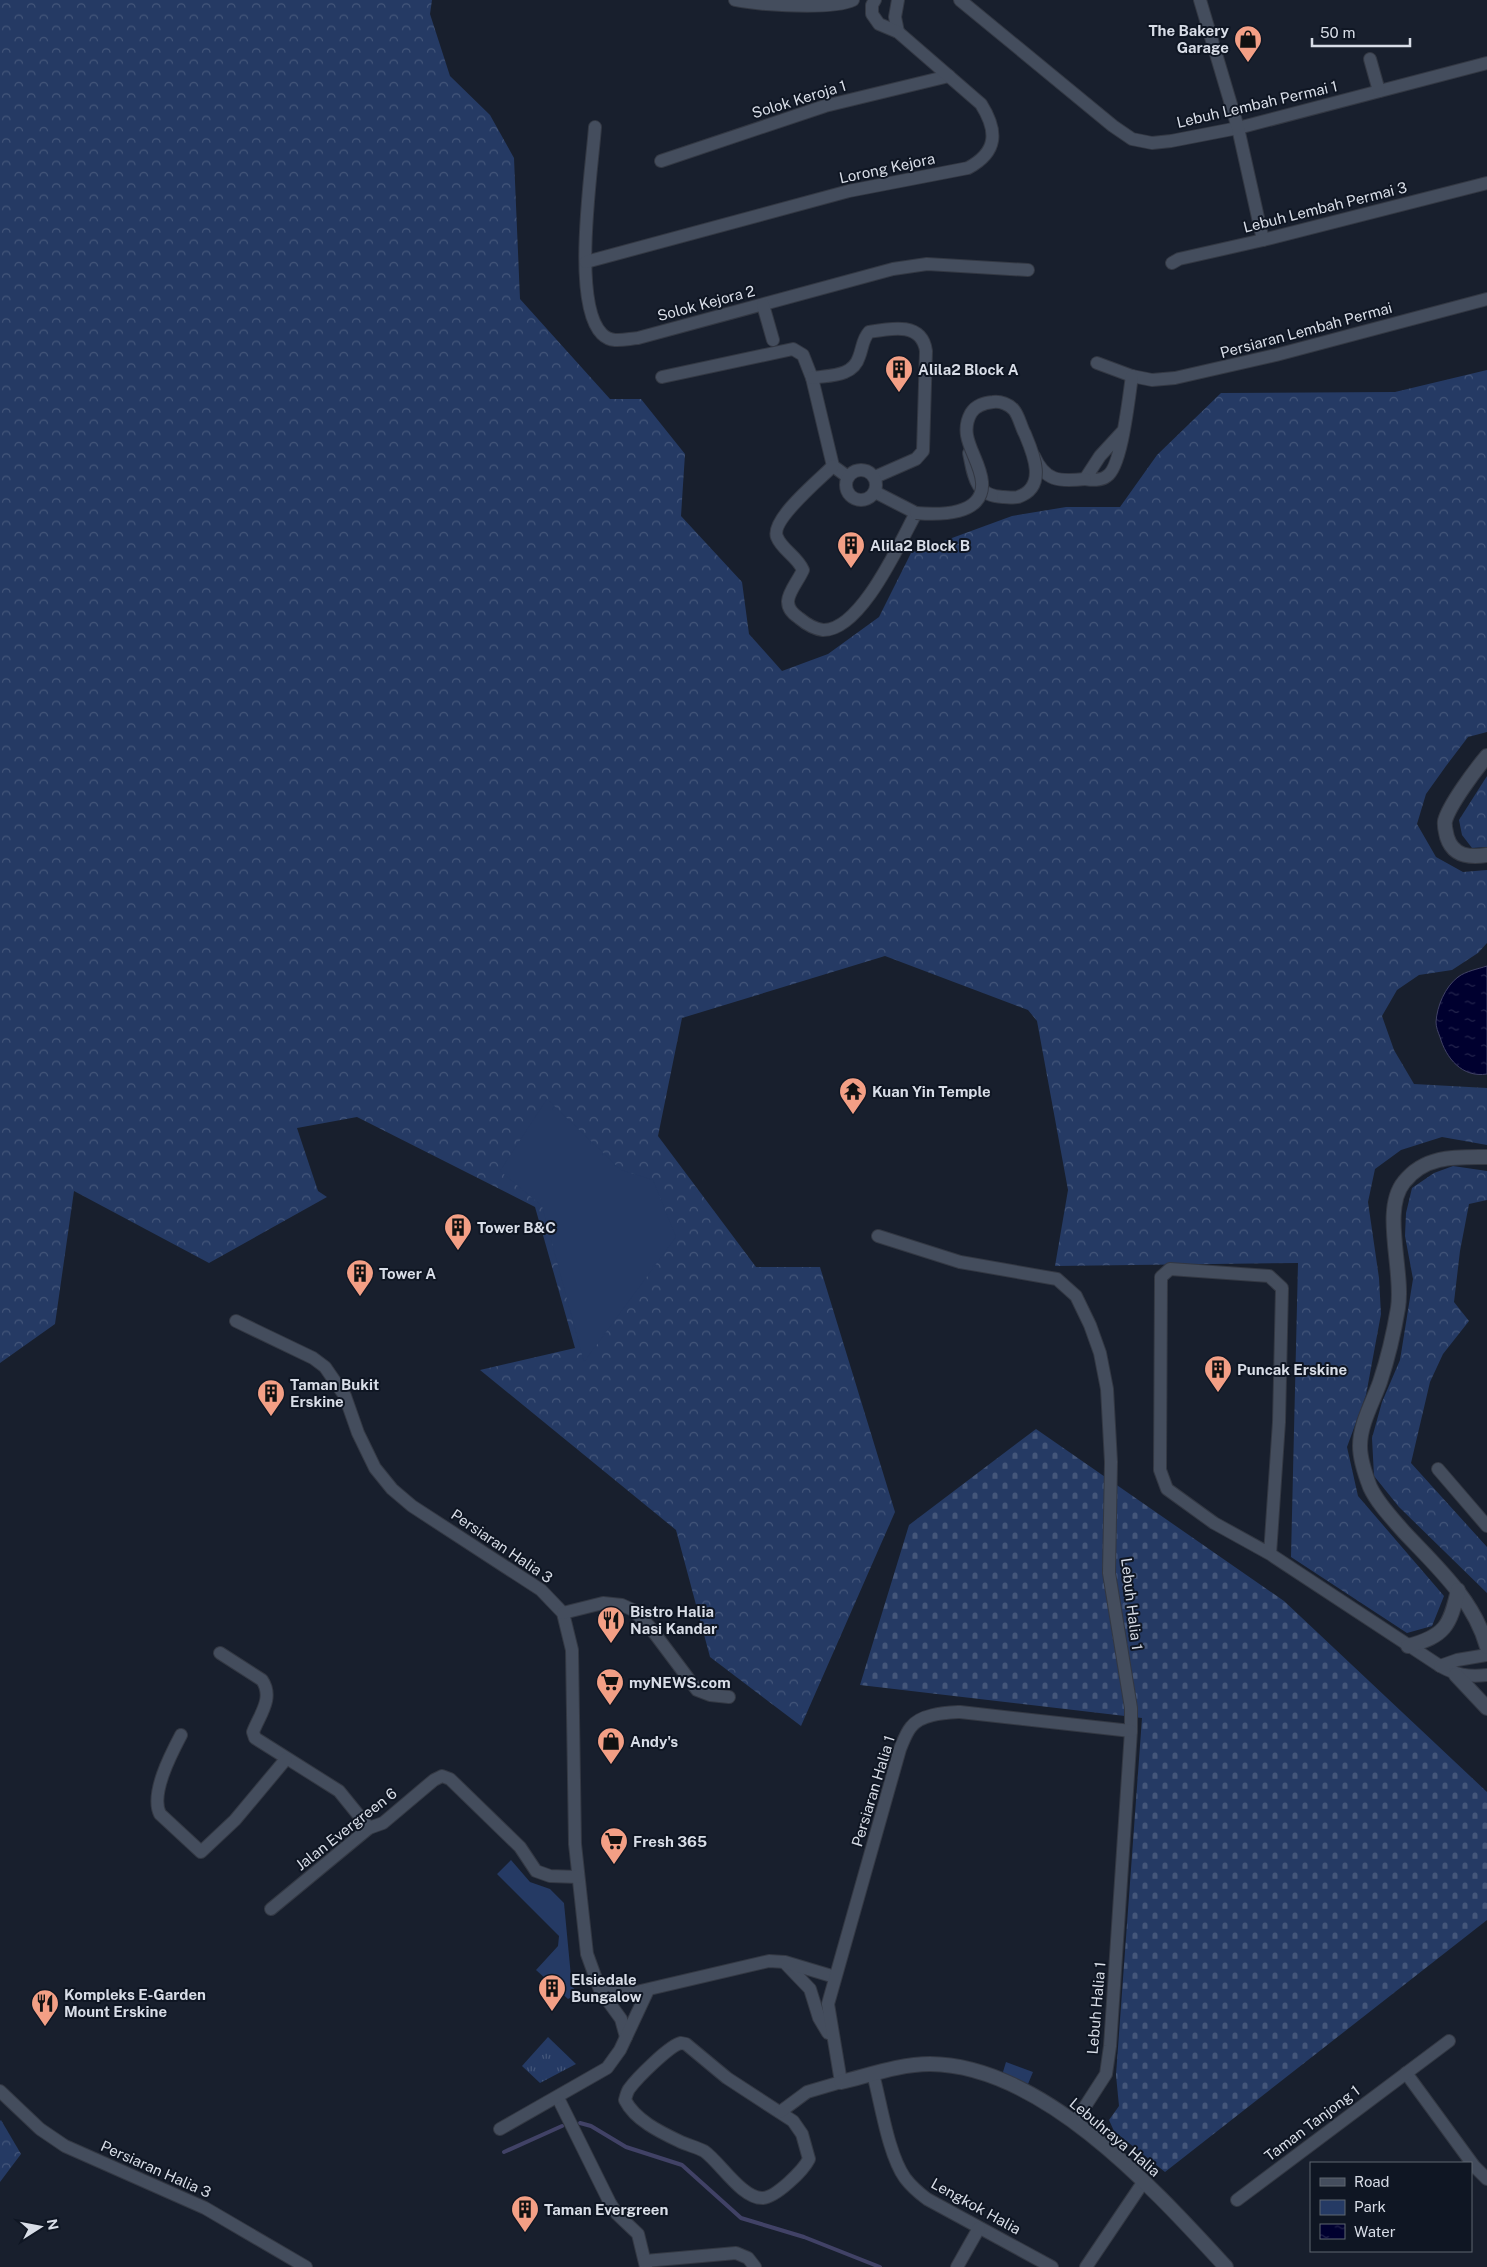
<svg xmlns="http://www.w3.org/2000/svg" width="1487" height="2267" viewBox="0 0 1487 2267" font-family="'Public Sans',sans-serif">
  <defs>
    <pattern id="grass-tufts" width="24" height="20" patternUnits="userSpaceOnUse" patternTransform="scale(1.25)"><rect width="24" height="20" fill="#253a64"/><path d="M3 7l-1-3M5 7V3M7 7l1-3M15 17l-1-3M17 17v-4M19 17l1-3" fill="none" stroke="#44567a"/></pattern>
    <pattern id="forest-crowns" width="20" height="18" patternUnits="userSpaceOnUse" patternTransform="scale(1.25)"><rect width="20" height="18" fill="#253a64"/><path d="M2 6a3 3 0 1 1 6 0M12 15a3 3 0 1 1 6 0" fill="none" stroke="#44567a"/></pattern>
    <pattern id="cemetery-stones" width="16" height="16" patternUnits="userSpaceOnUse" patternTransform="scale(1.25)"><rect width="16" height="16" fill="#253a64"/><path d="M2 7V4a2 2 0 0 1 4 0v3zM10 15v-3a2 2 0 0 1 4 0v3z" fill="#44567a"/></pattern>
    <pattern id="water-ripples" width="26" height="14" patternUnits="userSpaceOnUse" patternTransform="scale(1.25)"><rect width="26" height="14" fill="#00002f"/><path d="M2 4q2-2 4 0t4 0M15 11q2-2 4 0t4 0" fill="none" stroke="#24254d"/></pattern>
  </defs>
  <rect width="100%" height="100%" fill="#181f2d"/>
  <path fill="url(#grass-tufts)" d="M548,2037L576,2064L540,2083L522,2066Z"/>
  <g fill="url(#forest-crowns)">
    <path d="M0,0H432L430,14L450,76L490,115L514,158L520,299L610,399H641L685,454L681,516L742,582L749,634L782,671L828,654L879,617L911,553L1012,516L1066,507H1120L1157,455L1221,393L1395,392L1487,370V732L1468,737L1446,766L1426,794L1417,824L1436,857L1463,872L1487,870V943L1478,953L1452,970L1419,975L1397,990L1382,1016L1394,1050L1414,1084L1487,1088V1145L1442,1137L1401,1150L1375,1169L1368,1202L1379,1278L1381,1314L1366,1395L1347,1447L1358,1496L1444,1596L1432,1626L1407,1633L1291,1557L1298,1263L1055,1266L1068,1190L1037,1021L1028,1010L885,956L682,1018L658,1136L756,1267H820L895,1512L801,1726L710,1657L676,1530L480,1370L575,1348L535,1207L357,1117L297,1128L318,1191L327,1197L209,1263L74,1191L55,1324L0,1363Z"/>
    <path d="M1487,776V847L1472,848L1462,835L1459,820Z"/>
    <path d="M1453,1166L1487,1171V1200L1469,1204L1460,1251L1454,1302L1469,1321L1443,1354L1430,1382L1411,1463L1487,1547V1593L1399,1507L1374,1476L1372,1438L1382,1402L1400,1360L1413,1279L1405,1236L1406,1213L1412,1188L1434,1173Z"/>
    <path d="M1,2120L21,2154L0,2182V2121Z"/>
  </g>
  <path fill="url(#cemetery-stones)" d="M1036,1429L1284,1601L1487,1792V1920L1165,2172L1114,2131L1109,2120L1119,2106L1116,2075L1142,1718L860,1685L909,1525Z"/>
  <g fill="#253a64">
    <path d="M547,1099L621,1170L653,1180L676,1237L584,1362L542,1206L500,1171Z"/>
    <path d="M511,1860L530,1882L550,1889L564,1903L572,1987L580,1993L574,2001L570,1998L568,1999L536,1970L558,1946L559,1936L497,1874Z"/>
    <path d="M1006,2062L1033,2072L1028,2084L1002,2075Z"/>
  </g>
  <path fill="url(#water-ripples)" stroke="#414266" d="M1487,966V1074C1462,1078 1446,1058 1440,1037C1438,1032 1436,1027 1436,1022C1437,1006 1445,987 1458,977C1466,971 1478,969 1487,966Z"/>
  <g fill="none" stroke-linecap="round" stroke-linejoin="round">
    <g stroke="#414266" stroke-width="4">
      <path d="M580,2123L591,2126L626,2147L682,2165L741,2218L804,2237L880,2267"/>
      <path d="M504,2152L562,2126"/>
    </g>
    <g stroke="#333843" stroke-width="14">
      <g id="minor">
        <path d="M735,0C759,5 832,10 853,0"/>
        <path d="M898,0L895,17L898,32"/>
        <path d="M960,0L1113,126L1132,139L1152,143L1171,141L1238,128L1487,63"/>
        <path d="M1200,0L1238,128L1263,240"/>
        <path d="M1370,59L1379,91"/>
        <path d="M595,127C592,170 571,303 602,334C612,344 625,339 638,338L893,269L927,264L1028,270"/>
        <path d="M661,161L825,106L949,76"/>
        <path d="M586,262L849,191L968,168C998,152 998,131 981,104L898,32L879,24L872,14V5L875,0"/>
        <path d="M1172,263L1179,259L1263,240L1487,183"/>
        <path d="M763,305L773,340"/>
        <path d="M1097,363L1132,376L1152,380L1175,378L1276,355L1487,299"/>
        <path d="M662,377L793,349L803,355L812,378L833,466L848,477"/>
        <path d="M812,378C829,375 853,377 859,357C863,347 862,340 869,332C892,328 922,322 926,351L923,451L916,459L875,477"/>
        <path d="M1123,431L1100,456L1085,479C1092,480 1101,481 1107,476C1122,467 1129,395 1132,376"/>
        <path d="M969,453C974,477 975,496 1003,497"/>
        <path d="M1034,456C1045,481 1059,482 1085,479"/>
        <path d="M833,466C820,479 770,520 777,537C782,550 797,556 803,570C795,588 776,603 799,618C805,623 815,629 823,630C861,631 900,542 916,513L875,492"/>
        <circle cx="861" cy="485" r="15"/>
        <path d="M878,1236L960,1262L1057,1279L1076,1296L1090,1325L1100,1353L1107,1389L1111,1462L1109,1573L1131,1708V1731L1110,2046L1106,2074L1075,2122"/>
        <path d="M236,1321L313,1358L325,1367L345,1396L358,1433L375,1468L392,1489L412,1506L541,1590L563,1613L572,1650L575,1844L587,1954L600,1990L621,2019L626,2037"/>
        <path d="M1438,1469L1487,1526"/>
        <path d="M1270,1554L1279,1422L1282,1288L1269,1276L1170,1269L1161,1277L1160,1470L1167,1489L1214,1523L1270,1554L1440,1666C1456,1675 1468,1677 1487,1675"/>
        <path d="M563,1613L603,1603L622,1605L633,1610L649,1626L697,1690L710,1695L729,1697"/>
        <path d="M220,1653L262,1680C274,1698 260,1714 253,1732L255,1738L339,1791L369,1828"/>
        <path d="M1440,1666L1457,1660L1487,1655"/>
        <path d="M181,1735C171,1754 150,1794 160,1814L201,1852L235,1820L286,1759"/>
        <path d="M271,1909L369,1828L383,1823L434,1780L442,1776L450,1779L520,1847L536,1871L550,1876L578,1877"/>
        <path d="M786,1964L810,1989L819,2018L828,2033"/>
        <path d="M600,1984L614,1993H632L769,1961L785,1962L835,1977"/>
        <path d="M681,2043L686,2044L727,2078L793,2121L802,2134L809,2159C803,2171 776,2197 763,2198C742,2199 720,2162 704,2151C696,2147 687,2145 679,2141C660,2132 635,2120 625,2100C626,2096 627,2092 629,2089C637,2078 670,2045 681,2043Z"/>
        <path d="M1406,2073L1474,2166L1487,2179"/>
        <path d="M873,2074C881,2103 888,2154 905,2178C911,2186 919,2193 927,2199L1052,2267"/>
        <path d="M0,2091L40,2129L65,2146L205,2208L306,2267"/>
        <path d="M558,2098L610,2203L617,2214L638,2234L646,2267"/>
        <path d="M780,2112L807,2092L841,2082L828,2004L900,1749C903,1742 906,1733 911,1727C921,1714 944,1713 960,1712L1131,1731"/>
        <path d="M500,2129L607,2068L620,2050L648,1990"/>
        <path d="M1237,2200L1449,2041"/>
        <path d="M645,2261L736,2253L748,2258L755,2267"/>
        <path d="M957,2267L979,2228"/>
        <path d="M1086,2267L1144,2181"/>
      </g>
    </g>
    <g stroke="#333843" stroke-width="16">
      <path id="tertiary" d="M841,2082C870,2075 900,2064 930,2064C1043,2065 1155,2190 1226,2267"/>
    </g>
    <g stroke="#333843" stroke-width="16">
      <g id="secondary">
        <path d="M1487,756C1476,769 1449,805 1445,821C1444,826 1446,832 1447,837C1453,856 1469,858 1487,855"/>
        <path d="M1487,1157C1456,1157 1425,1155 1404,1182C1381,1210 1404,1271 1398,1308C1394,1332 1388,1358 1380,1382C1373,1402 1360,1424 1360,1446C1360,1460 1365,1474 1370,1487C1378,1504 1392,1518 1404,1532C1437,1567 1474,1600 1487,1647"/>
        <path d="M1408,1646C1445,1636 1450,1626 1458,1590"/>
        <path d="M1456,1675L1487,1708"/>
      </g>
    </g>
    <use href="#minor" stroke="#444d5d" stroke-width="12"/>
    <use href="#tertiary" stroke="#444d5d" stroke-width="14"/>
    <use href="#secondary" stroke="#444d5d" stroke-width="14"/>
    <g stroke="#333843" stroke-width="14" stroke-linecap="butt">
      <path id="minor-bridge" d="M916,513C938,515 985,516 982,482C980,457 957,438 971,413C976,405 984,403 993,402C1000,401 1009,404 1014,410C1019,416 1021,427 1025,434C1033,453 1048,487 1018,497C1014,498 1007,497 1003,497"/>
    </g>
    <use href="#minor-bridge" stroke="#444d5d" stroke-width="12"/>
  </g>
  <defs>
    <g id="shop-pin" transform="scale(1.4375)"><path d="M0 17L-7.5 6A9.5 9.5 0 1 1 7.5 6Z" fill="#f39f85" stroke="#0f1623"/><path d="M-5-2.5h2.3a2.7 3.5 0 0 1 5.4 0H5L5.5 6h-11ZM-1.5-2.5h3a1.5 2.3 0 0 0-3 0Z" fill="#111"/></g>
    <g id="building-pin" transform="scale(1.4375)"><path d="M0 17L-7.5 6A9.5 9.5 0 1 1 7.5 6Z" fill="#f39f85" stroke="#0f1623"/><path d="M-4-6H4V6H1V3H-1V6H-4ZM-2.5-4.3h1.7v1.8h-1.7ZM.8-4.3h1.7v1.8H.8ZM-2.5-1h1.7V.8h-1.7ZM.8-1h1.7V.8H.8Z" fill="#111"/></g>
    <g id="temple-pin" transform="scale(1.4375)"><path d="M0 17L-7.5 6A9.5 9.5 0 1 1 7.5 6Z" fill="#f39f85" stroke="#0f1623"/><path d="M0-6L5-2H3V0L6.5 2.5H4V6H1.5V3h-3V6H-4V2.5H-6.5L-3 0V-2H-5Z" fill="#111"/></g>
    <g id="restaurant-pin" transform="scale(1.4375)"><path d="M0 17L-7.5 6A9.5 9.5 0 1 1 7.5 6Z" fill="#f39f85" stroke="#0f1623"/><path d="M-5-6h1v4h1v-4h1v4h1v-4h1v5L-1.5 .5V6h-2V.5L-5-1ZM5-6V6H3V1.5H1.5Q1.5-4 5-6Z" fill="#111"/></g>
    <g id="supermarket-pin" transform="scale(1.4375)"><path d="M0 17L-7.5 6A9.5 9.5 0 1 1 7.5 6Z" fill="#f39f85" stroke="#0f1623"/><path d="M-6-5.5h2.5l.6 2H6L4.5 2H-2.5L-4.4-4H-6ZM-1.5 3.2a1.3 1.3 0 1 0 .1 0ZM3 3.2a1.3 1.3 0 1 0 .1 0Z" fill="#111"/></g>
  </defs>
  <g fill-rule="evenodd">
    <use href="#shop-pin" x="1248" y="39"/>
    <use href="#building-pin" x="899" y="369"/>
    <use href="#building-pin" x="851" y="545"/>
    <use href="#temple-pin" x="853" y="1091"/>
    <use href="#building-pin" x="458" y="1227"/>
    <use href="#building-pin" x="360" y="1273"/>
    <use href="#building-pin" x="1218" y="1369"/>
    <use href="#building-pin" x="271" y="1393"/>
    <use href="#restaurant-pin" x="611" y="1620"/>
    <use href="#supermarket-pin" x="610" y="1682"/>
    <use href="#shop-pin" x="611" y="1741"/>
    <use href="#supermarket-pin" x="614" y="1841"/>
    <use href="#building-pin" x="552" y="1988"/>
    <use href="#restaurant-pin" x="45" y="2003"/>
    <use href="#building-pin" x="525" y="2209"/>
  </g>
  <g text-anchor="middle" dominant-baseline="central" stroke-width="4" stroke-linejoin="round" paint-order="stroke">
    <g font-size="15" font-weight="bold" fill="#d8dde7" stroke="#0f1623" text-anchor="start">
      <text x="1229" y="30" text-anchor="end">The Bakery<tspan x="1229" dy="17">Garage</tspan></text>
      <text x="918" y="369">Alila2 Block A</text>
      <text x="870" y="545">Alila2 Block B</text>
      <text x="872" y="1091">Kuan Yin Temple</text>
      <text x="477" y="1227">Tower B&amp;C</text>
      <text x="379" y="1273">Tower A</text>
      <text x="1237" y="1369">Puncak Erskine</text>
      <text x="290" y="1384">Taman Bukit<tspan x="290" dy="17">Erskine</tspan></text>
      <text x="630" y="1611">Bistro Halia<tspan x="630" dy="17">Nasi Kandar</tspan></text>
      <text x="629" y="1682">myNEWS.com</text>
      <text x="630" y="1741">Andy's</text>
      <text x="633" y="1841">Fresh 365</text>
      <text x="571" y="1979">Elsiedale<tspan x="571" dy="17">Bungalow</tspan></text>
      <text x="64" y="1994">Kompleks E-Garden<tspan x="64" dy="17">Mount Erskine</tspan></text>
      <text x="544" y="2209">Taman Evergreen</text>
    </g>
    <g font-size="15" fill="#d8dde7" stroke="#0f1623">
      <text transform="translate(799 99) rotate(-17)">Solok Keroja 1</text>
      <text transform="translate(1257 104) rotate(-13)">Lebuh Lembah Permai 1</text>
      <text transform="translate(887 168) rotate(-12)">Lorong Kejora</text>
      <text transform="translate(1325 207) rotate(-14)">Lebuh Lembah Permai 3</text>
      <text transform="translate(706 303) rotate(-15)">Solok Kejora 2</text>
      <text transform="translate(1306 330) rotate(-15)">Persiaran Lembah Permai</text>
      <text transform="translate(502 1546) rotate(34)">Persiaran Halia 3</text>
      <text transform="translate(1132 1604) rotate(83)">Lebuh Halia 1</text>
      <text transform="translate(873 1791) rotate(-73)">Persiaran Halia 1</text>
      <text transform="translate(346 1829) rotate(-38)">Jalan Evergreen 6</text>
      <text transform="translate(1096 2008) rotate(-85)">Lebuh Halia 1</text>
      <text transform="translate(1312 2123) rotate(-37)">Taman Tanjong 1</text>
      <text transform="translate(1115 2137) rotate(40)">Lebuhraya Halia</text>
      <text transform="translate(156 2169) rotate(24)">Persiaran Halia 3</text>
      <text transform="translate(976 2206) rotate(29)">Lengkok Halia</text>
    </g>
  </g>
  <rect x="1310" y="2162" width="162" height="90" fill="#0f1623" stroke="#5f6671"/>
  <rect x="1320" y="2178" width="25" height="8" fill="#444d5d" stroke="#5f6671"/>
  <text x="1354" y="2187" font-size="15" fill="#d8dde7">Road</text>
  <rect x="1320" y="2200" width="25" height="15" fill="#253a64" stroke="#5f6671"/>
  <text x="1354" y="2212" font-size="15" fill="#d8dde7">Park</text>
  <rect x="1320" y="2224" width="25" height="15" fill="url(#water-ripples)" stroke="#5f6671"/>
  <text x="1354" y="2237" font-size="15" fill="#d8dde7">Water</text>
  <g transform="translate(40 2227) rotate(79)" stroke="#0f1623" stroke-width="4" paint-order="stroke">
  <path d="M0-4L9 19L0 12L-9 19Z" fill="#d8dde7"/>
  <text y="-8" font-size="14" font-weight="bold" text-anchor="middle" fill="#d8dde7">N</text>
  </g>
  <path d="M1312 38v8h98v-8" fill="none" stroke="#d8dde7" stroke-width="2.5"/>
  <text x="1320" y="38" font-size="15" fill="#d8dde7" stroke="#0f1623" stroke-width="4" paint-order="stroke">50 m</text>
</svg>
